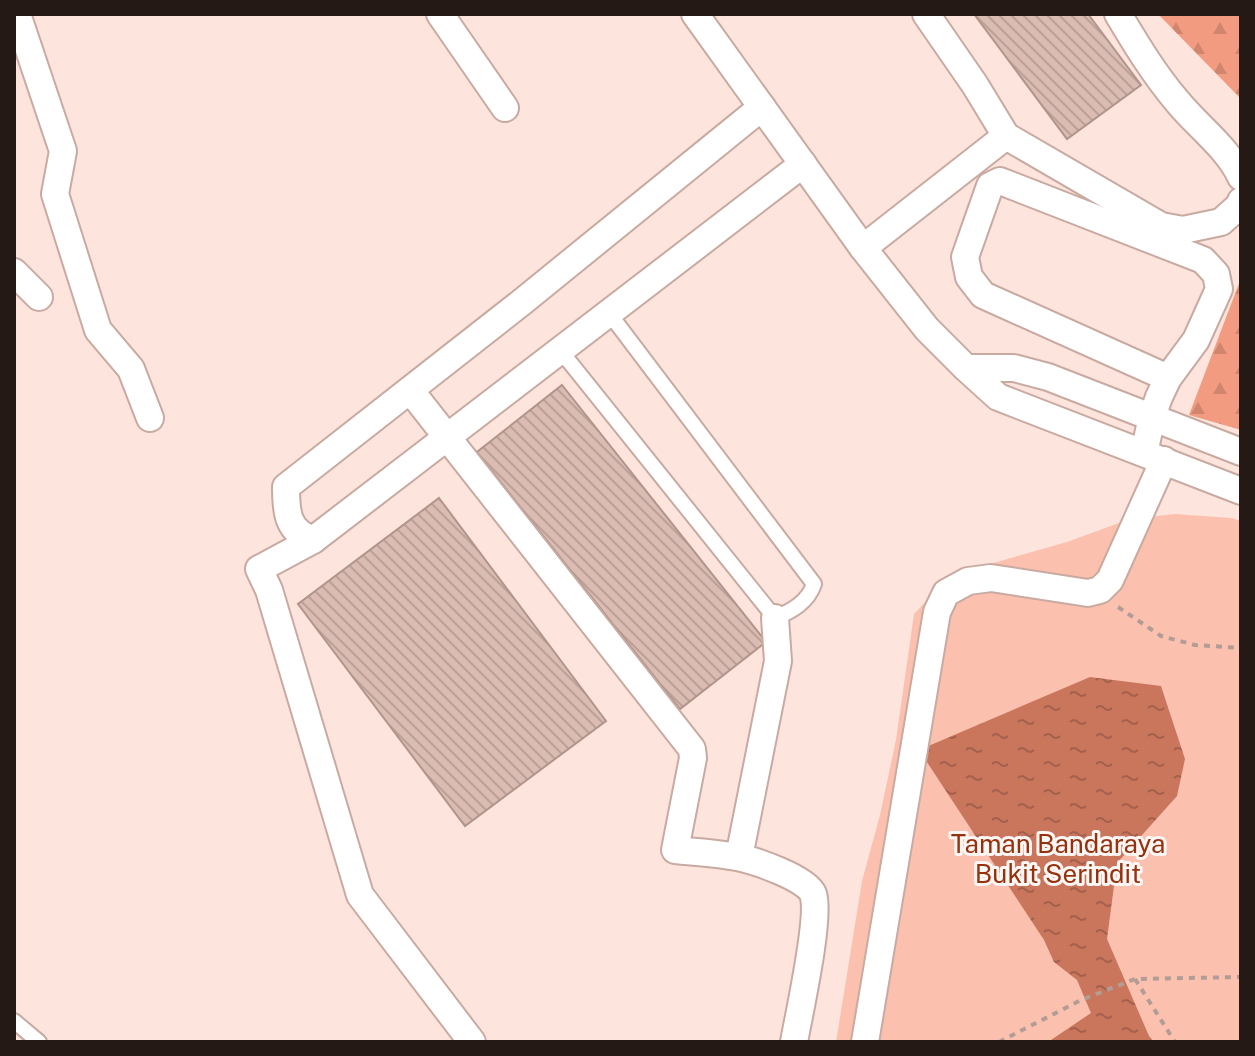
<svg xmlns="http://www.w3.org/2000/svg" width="1255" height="1056" viewBox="0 0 1255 1056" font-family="'Public Sans',sans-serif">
  <defs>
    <pattern id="forest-firs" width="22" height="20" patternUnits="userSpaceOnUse" patternTransform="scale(2)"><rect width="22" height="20" fill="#f29b80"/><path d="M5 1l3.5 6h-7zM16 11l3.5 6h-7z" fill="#cf856e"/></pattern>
    <pattern id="water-ripples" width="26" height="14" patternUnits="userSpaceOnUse" patternTransform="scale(2)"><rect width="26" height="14" fill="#ca765d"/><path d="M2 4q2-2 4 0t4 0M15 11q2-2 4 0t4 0" fill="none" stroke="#a4604c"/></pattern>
    <pattern id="building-back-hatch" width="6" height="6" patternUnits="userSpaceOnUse" patternTransform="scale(2)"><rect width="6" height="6" fill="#dbbcb3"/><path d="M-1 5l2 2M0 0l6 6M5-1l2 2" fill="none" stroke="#bca199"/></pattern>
  </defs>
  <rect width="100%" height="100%" fill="#fde4dc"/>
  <g fill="url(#forest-firs)">
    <path d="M1158,14H1241V99Z"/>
    <path d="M1241,278V430L1189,415Z"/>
  </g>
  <path fill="#fcc0ae" d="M1175,514L1231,518L1241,521V1042H836L862,881L880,815L896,740L914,614L945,581L976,568L1067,542L1130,519Z"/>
  <path fill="url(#water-ripples)" d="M1090,677L1161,686L1185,759L1177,796L1117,863L1107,939L1149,1036L1154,1042H1048L1091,1013L1077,980L1054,962L1044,940L919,750Z"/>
  <g fill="url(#building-back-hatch)" stroke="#b1948b" stroke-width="2">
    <path d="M974,14H1088L1141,85L1067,139Z"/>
    <path d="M562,385L766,642L680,709L477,452Z"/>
    <path d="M439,498L606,721L465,826L298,604Z"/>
  </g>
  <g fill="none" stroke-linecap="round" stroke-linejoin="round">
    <g stroke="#c8aaa1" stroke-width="18">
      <g id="service">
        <path d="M560,350L775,618C792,611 808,602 814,584L609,313"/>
        <path d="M14,1021L39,1042"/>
      </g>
    </g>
    <g stroke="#c8aaa1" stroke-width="30">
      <g id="minor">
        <path d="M17,14L63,151L55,194L98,330L131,369L150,418"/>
        <path d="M440,14L505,108"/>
        <path d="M695,14L863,248L927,329L966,368L998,397L1241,491"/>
        <path d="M926,14L975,85L1006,136L1161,226L1183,230L1221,222L1240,205L1241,201"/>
        <path d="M1118,14C1136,44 1154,74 1177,101C1198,127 1227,147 1241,177"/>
        <path d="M863,248L1006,136"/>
        <path d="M14,272L39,297"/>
        <path d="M966,368H1014L1048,377L1241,452"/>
        <path d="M410,390L692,749L693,758L675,850C695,852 716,853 737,857C753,860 807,878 813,894C821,916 799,1014 794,1042"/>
        <path d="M1144,453L1152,417L1159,397L1168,378L1196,340L1219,289L1216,274L1203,260L1000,181L990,186L965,257L969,277L983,295L1168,378"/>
        <path d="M313,540C287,531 286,512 286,487L522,302L762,107"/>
        <path d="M739,857L778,661L775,618"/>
        <path d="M472,1042L360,895L269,590L259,569L313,540L803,164"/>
        <path d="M865,1042L937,612L946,593L968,581L991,578L1088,593L1100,590L1110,580L1164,460"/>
      </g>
    </g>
    <g stroke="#b19d96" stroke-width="4" stroke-dasharray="6 6" stroke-linecap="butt">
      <path d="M1118,607L1161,636L1195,645L1241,648"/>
      <path d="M1135,979L1175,1042"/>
      <path d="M999,1042L1081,1000L1135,979L1241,977"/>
    </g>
    <use href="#service" stroke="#fff" stroke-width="14"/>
    <use href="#minor" stroke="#fff" stroke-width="26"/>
  </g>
  <g text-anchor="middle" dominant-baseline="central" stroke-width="6" stroke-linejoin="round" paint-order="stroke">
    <g font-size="26" fill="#96310d" stroke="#fcf6f4">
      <text x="1058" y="843">Taman Bandaraya<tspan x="1058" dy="30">Bukit Serindit</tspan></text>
    </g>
  </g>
  <rect width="1255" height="1056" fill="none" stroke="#241915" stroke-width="32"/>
</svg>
